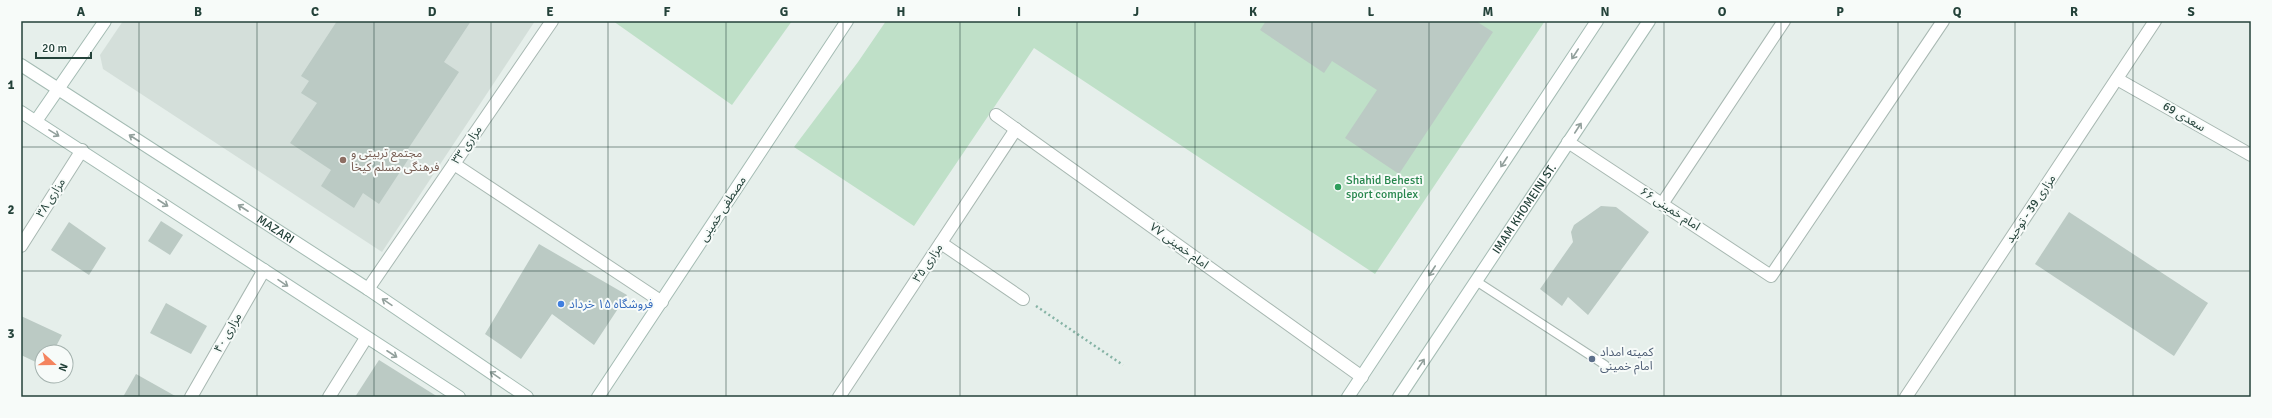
<svg xmlns="http://www.w3.org/2000/svg" width="2272" height="418" viewBox="0 0 2272 418" font-family="Signika,'Noto Sans Arabic',sans-serif">
  <rect width="100%" height="100%" fill="#e6efeb"/>
  <path fill="#d4dfda" d="M123,21H535L382,252L103,69L100,55Z"/>
  <g fill="#bfe0c8">
    <path d="M613,21H792L732,105Z"/>
    <path d="M886,21H1545L1375,274L1034,48L914,226L794,147L858,62Z"/>
  </g>
  <g fill="#bbcac4">
    <path d="M337,21H471L444,62L459,72L408,149L413,152L379,204L363,193L354,208L321,186L331,170L290,143L317,103L301,93L309,81L301,76Z"/>
    <path d="M1266,21H1476L1493,32L1399,174L1345,138L1377,90L1332,61L1324,73L1260,30Z"/>
    <path d="M1601,206L1616,207L1649,232L1588,315L1568,297L1562,306L1540,289L1573,242L1571,232L1574,225Z"/>
    <path d="M2069,212L2208,303L2174,356L2035,264Z"/>
    <path d="M161,221L183,235L170,255L148,241Z"/>
    <path d="M69,222L106,248L89,275L51,250Z"/>
    <path d="M539,244L627,295L594,345L552,314L521,359L485,334Z"/>
    <path d="M166,303L207,326L191,354L150,333Z"/>
    <path d="M21,316L62,335L53,352H42V365L21,355Z"/>
    <path d="M379,360L438,397H355Z"/>
    <path d="M136,374L177,397H123Z"/>
  </g>
  <g fill="none" stroke-linecap="round" stroke-linejoin="round">
    <g stroke="#a8b8b2" stroke-width="10">
      <path id="lane" d="M1476,281L1605,365"/>
    </g>
    <g stroke="#a8b8b2" stroke-width="14">
      <g id="street">
        <path d="M2117,79L2251,155"/>
        <path d="M996,115L1362,377"/>
        <path d="M1568,142L1771,276L1943,21"/>
        <path d="M454,164L662,302"/>
        <path d="M1662,204L1784,21"/>
        <path d="M941,243L1023,299"/>
        <path d="M21,246L82,150"/>
        <path d="M368,289L552,21"/>
        <path d="M191,397L264,270"/>
        <path d="M329,397L366,338"/>
        <path d="M839,397L1016,129"/>
        <path d="M1906,397L2155,21"/>
      </g>
    </g>
    <g stroke="#a4bbb3" stroke-width="14">
      <g id="secondary">
        <path id="s1" d="M21,65L368,289L527,397"/>
        <path d="M21,112L459,397"/>
        <path d="M36,121L105,21"/>
        <path d="M598,397L847,21"/>
        <path d="M1348,397L1597,21"/>
        <path id="s2" d="M1399,397L1649,21"/>
      </g>
    </g>
    <path stroke="#86b3a5" stroke-width="2.5" stroke-dasharray="2 3" stroke-linecap="butt" d="M1036,306L1123,365"/>
    <use href="#lane" stroke="#fff" stroke-width="8"/>
    <use href="#street" stroke="#fff" stroke-width="12"/>
    <use href="#secondary" stroke="#fff" stroke-width="12"/>
  </g>
  <defs><path id="oneway-shaft" d="M-6 0H5M1.5-3L5.5 0L1.5 3" fill="none" stroke-width="1.6" stroke-linecap="round" stroke-linejoin="round"/></defs>
  <g stroke="#92a09c">
    <use href="#oneway-shaft" transform="translate(1575 54) rotate(123)"/>
    <use href="#oneway-shaft" transform="translate(1578 128) rotate(-57)"/>
    <use href="#oneway-shaft" transform="translate(54 133) rotate(32)"/>
    <use href="#oneway-shaft" transform="translate(134 138) rotate(-147)"/>
    <use href="#oneway-shaft" transform="translate(1504 162) rotate(123)"/>
    <use href="#oneway-shaft" transform="translate(163 203) rotate(33)"/>
    <use href="#oneway-shaft" transform="translate(243 208) rotate(-147)"/>
    <use href="#oneway-shaft" transform="translate(1432 271) rotate(123)"/>
    <use href="#oneway-shaft" transform="translate(283 283) rotate(34)"/>
    <use href="#oneway-shaft" transform="translate(387 302) rotate(-146)"/>
    <use href="#oneway-shaft" transform="translate(392 354) rotate(33)"/>
    <use href="#oneway-shaft" transform="translate(1421 364) rotate(-56)"/>
    <use href="#oneway-shaft" transform="translate(495 375) rotate(-146)"/>
  </g>
  <path fill="none" stroke="#24423a" stroke-width="1" stroke-opacity="0.55" d="M139,21V397M257,21V397M374,21V397M491,21V397M608,21V397M726,21V397M843,21V397M960,21V397M1077,21V397M1195,21V397M1312,21V397M1429,21V397M1546,21V397M1664,21V397M1781,21V397M1898,21V397M2015,21V397M2133,21V397M21,147H2251M21,271H2251"/>
  <circle fill="#8d6e63" stroke="#f7fbf9" stroke-width="1.5" cx="343" cy="160" r="4"/>
  <circle fill="#2e9e5b" stroke="#f7fbf9" stroke-width="1.5" cx="1338" cy="187" r="4"/>
  <circle fill="#3f7fe0" stroke="#f7fbf9" stroke-width="1.5" cx="561" cy="304" r="4"/>
  <circle fill="#5c6f8a" stroke="#f7fbf9" stroke-width="1.5" cx="1592" cy="359" r="4"/>
  <g text-anchor="middle" dominant-baseline="central" stroke-width="4" stroke-linejoin="round" paint-order="stroke">
    <g font-size="12" fill="#24423a" stroke="#f7fbf9">
      <text transform="translate(2184 117) rotate(30)">سعدی 69</text>
      <text transform="translate(467 145) rotate(-55)">مزاری ۳۳</text>
      <text transform="translate(51 198) rotate(-58)">مزاری ۳۸</text>
      <text transform="translate(723 209) rotate(-57)">مصطفی خمینی</text>
      <text stroke="none"><textPath href="#s2" startOffset="226">IMAM KHOMEINI ST.</textPath></text>
      <text transform="translate(1670 209) rotate(33)">امام خمینی ۶۶</text>
      <text transform="translate(2031 209) rotate(-56)">مزاری 39 - توحید</text>
      <text stroke="none"><textPath href="#s1" startOffset="303">MAZARI</textPath></text>
      <text transform="translate(1179 246) rotate(36)">امام خمینی ۷۷</text>
      <text transform="translate(928 263) rotate(-56)">مزاری ۳۵</text>
      <text transform="translate(228 333) rotate(-60)">مزاری ۴۰</text>
    </g>
    <g font-size="12" fill="#785e54" stroke="#f7fbf9" text-anchor="start">
      <text x="351" y="153">مجتمع تربیتی و<tspan x="351" dy="14">فرهنگی مسلم کیخا</tspan></text>
    </g>
    <g font-size="12" fill="#27864d" stroke="#f7fbf9" text-anchor="start">
      <text x="1346" y="180">Shahid Behesti<tspan x="1346" dy="14">sport complex</tspan></text>
    </g>
    <g font-size="12" fill="#366cbe" stroke="#f7fbf9" text-anchor="start">
      <text x="569" y="304">فروشگاه ۱۵ خرداد</text>
    </g>
    <g font-size="12" fill="#4e5e75" stroke="#f7fbf9" text-anchor="start">
      <text x="1600" y="352">کمیته امداد<tspan x="1600" dy="14">امام خمینی</tspan></text>
    </g>
  </g>
  <rect width="2272" height="418" fill="none" stroke="#f7fbf9" stroke-width="44"/>
  <g transform="translate(54 364) rotate(111)"><circle r="19" fill="#f7fbf9" stroke="#a3b1ad"/>
  <path d="M0-3L7 15L0 10L-7 15Z" fill="#f4845f"/>
  <text y="-6" font-size="11" font-weight="bold" text-anchor="middle" fill="#24423a">N</text>
  </g>
  <path d="M36 52v6h55v-6" fill="none" stroke="#24423a" stroke-width="2"/>
  <text x="42" y="52" font-size="12" fill="#24423a" stroke="#f7fbf9" stroke-width="3" paint-order="stroke">20 m</text>
  <rect x="22" y="22" width="2228" height="374" fill="none" stroke="#24423a" stroke-width="1.5"/>
  <g font-size="13" text-anchor="middle" font-weight="bold" fill="#24423a">
    <text x="81" y="16">A</text>
    <text x="198" y="16">B</text>
    <text x="315" y="16">C</text>
    <text x="432" y="16">D</text>
    <text x="550" y="16">E</text>
    <text x="667" y="16">F</text>
    <text x="784" y="16">G</text>
    <text x="901" y="16">H</text>
    <text x="1019" y="16">I</text>
    <text x="1136" y="16">J</text>
    <text x="1253" y="16">K</text>
    <text x="1371" y="16">L</text>
    <text x="1488" y="16">M</text>
    <text x="1605" y="16">N</text>
    <text x="1722" y="16">O</text>
    <text x="1840" y="16">P</text>
    <text x="1957" y="16">Q</text>
    <text x="2074" y="16">R</text>
    <text x="2191" y="16">S</text>
    <text x="11" y="89">1</text>
    <text x="11" y="214">2</text>
    <text x="11" y="338">3</text>
  </g>
</svg>
